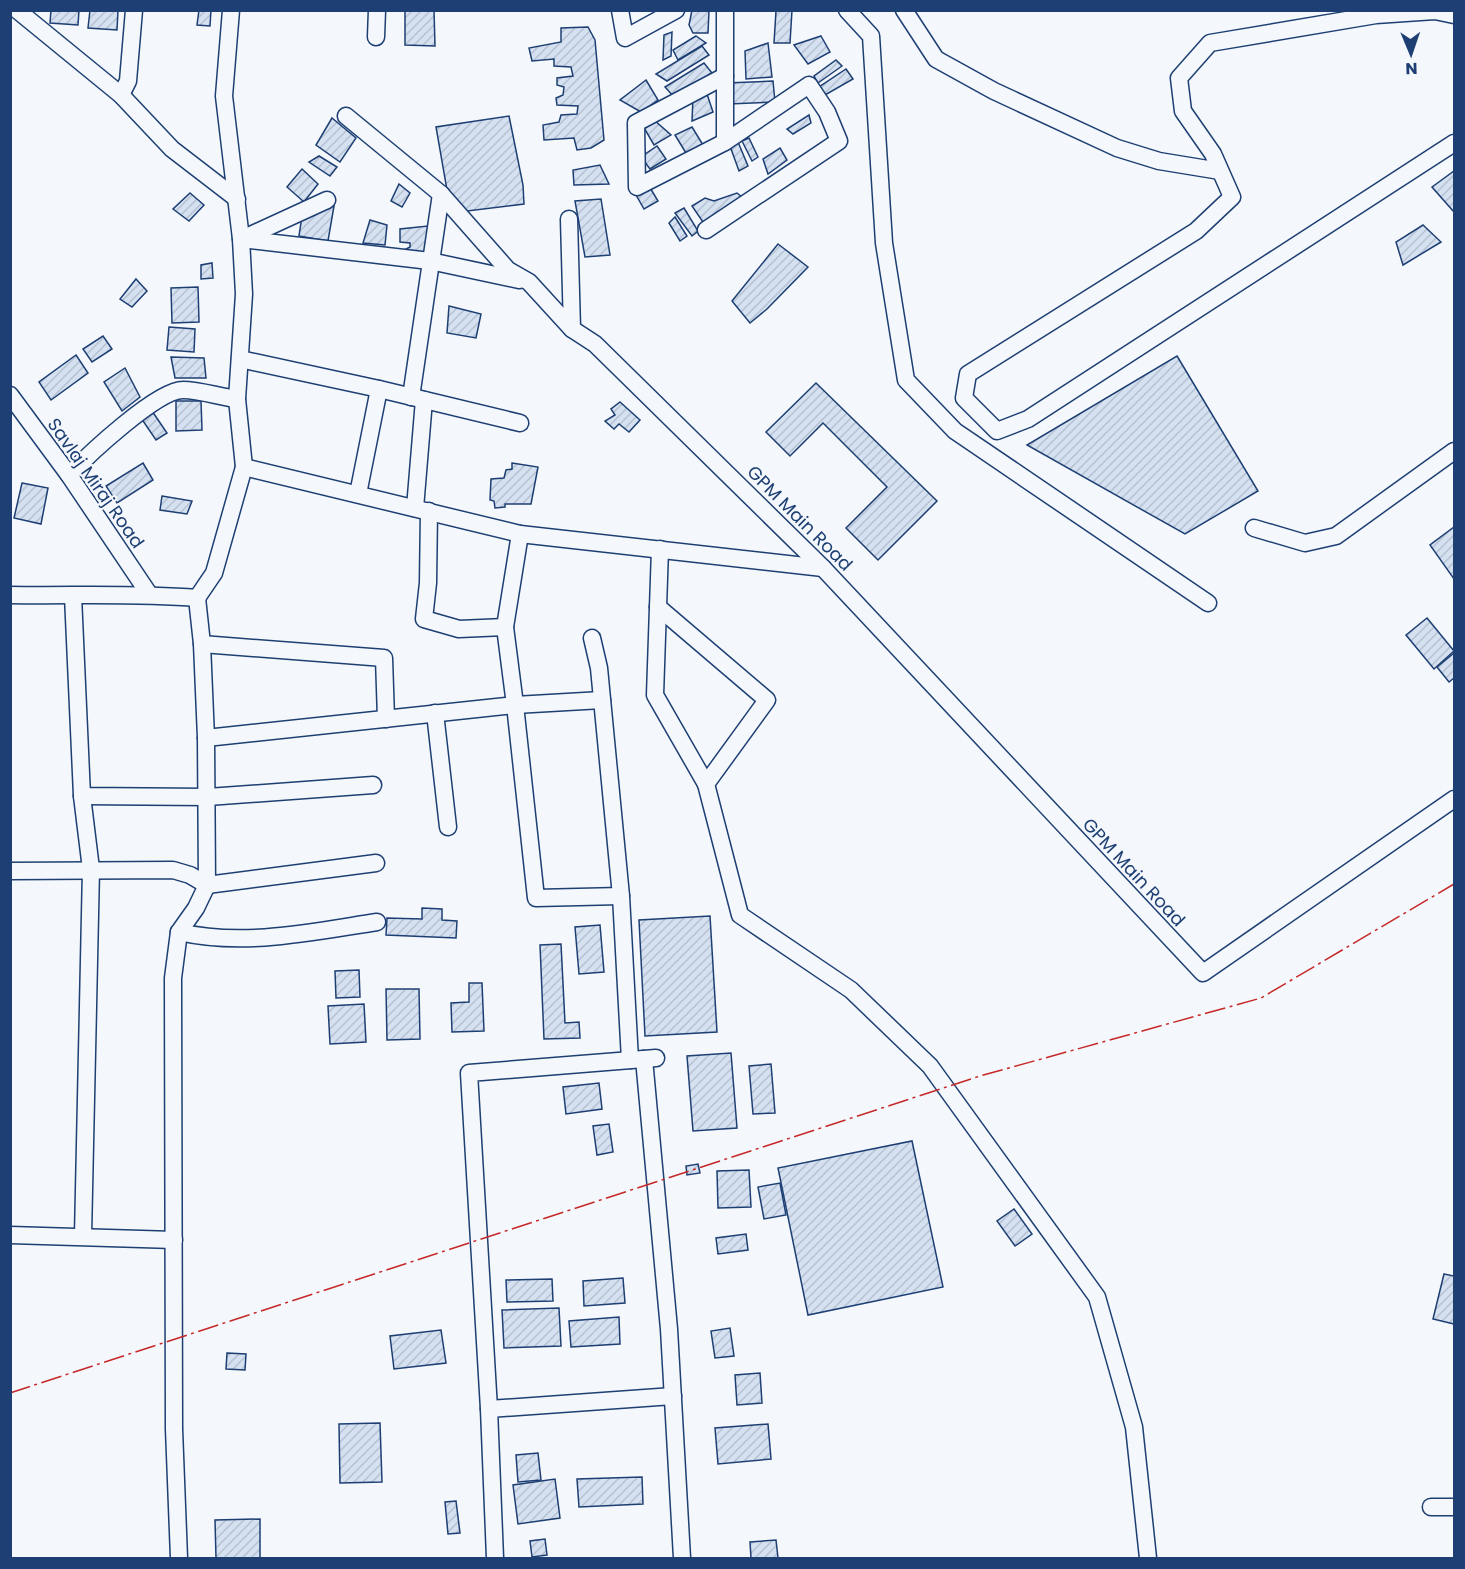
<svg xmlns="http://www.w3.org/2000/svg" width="1465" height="1569" viewBox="0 0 1465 1569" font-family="Poppins,sans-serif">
  <defs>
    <pattern id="building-hatch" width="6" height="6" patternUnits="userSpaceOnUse" patternTransform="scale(1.5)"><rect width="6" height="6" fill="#d5e0f0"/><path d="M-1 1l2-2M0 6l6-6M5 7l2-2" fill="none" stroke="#b6c1d1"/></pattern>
  </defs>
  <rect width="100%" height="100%" fill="#f4f7fb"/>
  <g fill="url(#building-hatch)" stroke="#1d3f73" stroke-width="1.5">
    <path d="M51,10H79L78,25L50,23Z"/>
    <path d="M90,10H118L117,30L88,28Z"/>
    <path d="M199,10H211L210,26L197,25Z"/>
    <path d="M405,10H434L435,46L405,45Z"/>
    <path d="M692,10H709L708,33H693L689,25Z"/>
    <path d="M792,10L790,43H774L776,11Z"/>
    <path d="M588,27L595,40L604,140L591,148L577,150L574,138L544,140L543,125L559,122L561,115L577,114L578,106L557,105L556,98L563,95L564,87L557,85V78L573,76L571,67L554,66V59L532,61L529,48L561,42V28Z"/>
    <path d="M672,32L671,56L663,60L664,35Z"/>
    <path d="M696,36L706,43L678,60L673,50Z"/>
    <path d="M821,36L830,52L808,64L794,45Z"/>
    <path d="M768,43L772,77L746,79L745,51Z"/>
    <path d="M702,46L709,55L667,81L656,74Z"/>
    <path d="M836,60L842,66L818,83L814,76Z"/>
    <path d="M704,63L712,73L674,97L665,87Z"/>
    <path d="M846,69L853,79L825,95L819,87Z"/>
    <path d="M646,80L658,100L641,112L620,100Z"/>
    <path d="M773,81L775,102L729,104L727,83Z"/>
    <path d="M706,91L713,112L692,121L693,98Z"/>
    <path d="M809,115L811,123L793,134L787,129Z"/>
    <path d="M509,116L523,185L524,204L451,213L436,127Z"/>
    <path d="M332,118L356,138L340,162L316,145Z"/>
    <path d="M654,120L671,135L654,145L643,126Z"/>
    <path d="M692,127L703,145L686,153L675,135Z"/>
    <path d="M749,138L758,157L752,161L742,141Z"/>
    <path d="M738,142L748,166L739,171L730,146Z"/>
    <path d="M657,146L666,159L650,169L641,157Z"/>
    <path d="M780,148L787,160L768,174L763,159Z"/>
    <path d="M319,156L337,167L330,176L309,162Z"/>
    <path d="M600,165L609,184L574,185L573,170Z"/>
    <path d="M302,169L318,184L304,202L287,187Z"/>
    <path d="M1454,171V212L1432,187Z"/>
    <path d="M399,184L410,193L402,207L391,201Z"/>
    <path d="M649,186L658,201L644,209L635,193Z"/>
    <path d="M190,193L204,205L189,221L173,209Z"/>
    <path d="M737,193L743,198L705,225L692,206L705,198L714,201Z"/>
    <path d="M601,199L610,255L585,257L575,201Z"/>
    <path d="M334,206L328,241L299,236L302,216Z"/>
    <path d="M684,208L698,231L692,236L675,213Z"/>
    <path d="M675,217L687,236L680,241L669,223Z"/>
    <path d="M370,220L387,225L385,245L363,243Z"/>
    <path d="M1423,225L1441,242L1403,265L1396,242Z"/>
    <path d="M428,226L430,251L405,258L402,251L410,247V243L400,242V229Z"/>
    <path d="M778,244L808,267L767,309L750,323L732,301Z"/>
    <path d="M212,263L213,278L201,279V265Z"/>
    <path d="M136,279L147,291L132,307L120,299Z"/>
    <path d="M198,287L199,322L172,323L171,288Z"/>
    <path d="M449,306L481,314L476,338L447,333Z"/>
    <path d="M169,327L195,329L194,352L167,350Z"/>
    <path d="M103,336L112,349L92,362L83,349Z"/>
    <path d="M76,355L88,373L51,400L39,382Z"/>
    <path d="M1177,356L1258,491L1185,534L1027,445Z"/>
    <path d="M171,357L204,358L206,378H175Z"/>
    <path d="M125,368L140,397L122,411L104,382Z"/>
    <path d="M816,383L937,501L878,560L846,528L887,487L823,423L790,456L766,432Z"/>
    <path d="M176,401H201L202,430L176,431Z"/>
    <path d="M620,402L640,420L629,432L619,424L614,429L605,421L615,415L611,409Z"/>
    <path d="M152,411L167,433L156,440L141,418Z"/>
    <path d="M143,463L153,480L117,503L106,486Z"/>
    <path d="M512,463L538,467L531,504H505V507L495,508L494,501L490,500L491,479L504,478L506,470L512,469Z"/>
    <path d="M22,483L48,488L41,524L14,518Z"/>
    <path d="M162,496L192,501L187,514L160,510Z"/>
    <path d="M1454,527V579L1430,545Z"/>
    <path d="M1427,618L1454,651L1434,669L1406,635Z"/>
    <path d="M1454,653V678L1449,682L1437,667Z"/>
    <path d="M422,908L442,909V920L457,921L456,938L386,935L387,918L422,919Z"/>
    <path d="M710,916L717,1032L645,1036L639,920Z"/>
    <path d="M600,925L604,972L579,974L575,927Z"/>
    <path d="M561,944L565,1023L579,1022L580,1038L544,1039L540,945Z"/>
    <path d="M359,970L360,997L336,998L335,971Z"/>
    <path d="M469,983H482L484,1031L452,1032L451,1003L469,1002Z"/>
    <path d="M386,989H419L420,1039L387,1040Z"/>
    <path d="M364,1004L366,1042L330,1044L328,1006Z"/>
    <path d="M731,1053L737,1128L693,1131L687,1056Z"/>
    <path d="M771,1064L775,1113L753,1114L749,1066Z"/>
    <path d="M599,1083L602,1109L566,1114L563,1087Z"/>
    <path d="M609,1124L613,1152L597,1155L593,1126Z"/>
    <path d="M912,1141L943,1287L808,1315L778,1168Z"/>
    <path d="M698,1164L700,1173L687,1175L686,1166Z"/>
    <path d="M749,1170L751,1207L718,1208L717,1171Z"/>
    <path d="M780,1183L786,1215L764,1219L758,1187Z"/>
    <path d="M1014,1209L1032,1234L1015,1246L997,1221Z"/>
    <path d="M746,1234L748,1250L718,1254L716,1238Z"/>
    <path d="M1444,1274L1454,1276V1324L1433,1319Z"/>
    <path d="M623,1278L625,1303L584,1306L583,1281Z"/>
    <path d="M552,1279L553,1301L507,1302L506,1280Z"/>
    <path d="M559,1308L561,1346L504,1348L502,1310Z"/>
    <path d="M619,1317L620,1344L571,1347L569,1321Z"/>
    <path d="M730,1328L734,1356L715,1358L711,1331Z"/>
    <path d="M441,1330L446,1363L394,1369L390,1336Z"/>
    <path d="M227,1353L246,1354L245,1370L226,1369Z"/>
    <path d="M760,1373L762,1403L737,1405L735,1375Z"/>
    <path d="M380,1423L382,1482L340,1483L339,1424Z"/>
    <path d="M768,1424L771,1459L718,1464L715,1428Z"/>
    <path d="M538,1453L541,1480L518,1482L516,1455Z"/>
    <path d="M642,1477L643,1504L579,1507L577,1479Z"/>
    <path d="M555,1479L560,1518L518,1524L513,1485Z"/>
    <path d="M456,1501L460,1533L448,1534L445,1502Z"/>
    <path d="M260,1519V1558H216L215,1520Z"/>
    <path d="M545,1539L547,1555L532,1557L530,1541Z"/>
    <path d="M776,1540L778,1558H751L750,1542Z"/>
  </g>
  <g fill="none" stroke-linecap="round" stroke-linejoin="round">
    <g stroke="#1d3f73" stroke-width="19">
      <g id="minor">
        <path d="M17,10L121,95L172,149L237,199"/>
        <path d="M620,10L625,38L676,10"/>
        <path d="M847,10L871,36L884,243L906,380L955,431L1208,603"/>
        <path d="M904,10L936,59L994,91L1117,148L1159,161L1220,171"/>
        <path d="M1454,15L1435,11L1376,15L1210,43L1179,78L1183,111L1213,154L1232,197L1196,231L968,374L964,398L997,431L1028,419L1454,143"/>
        <path d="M376,37L377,10"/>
        <path d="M121,95L128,81L134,10"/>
        <path d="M346,116L441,194L508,270L529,282L572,329L595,344L823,568L1203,973L1454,799"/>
        <path d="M725,142L637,187L636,123L725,76"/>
        <path d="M569,219L572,329"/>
        <path d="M706,230L839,141L827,112L809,85L725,142V10"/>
        <path d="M241,239L430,261L519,280"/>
        <path d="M242,239L327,200"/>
        <path d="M240,359L379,389L520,423"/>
        <path d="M10,395L69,475L149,594"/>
        <path d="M411,397L441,194"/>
        <path d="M244,467L520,534L823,568"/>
        <path d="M69,475C88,455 157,390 183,390C200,390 220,397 237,399"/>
        <path d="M358,494L379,389"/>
        <path d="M415,508L424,400"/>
        <path d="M429,511L428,583L424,619L459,629L505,627"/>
        <path d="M1254,528L1305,543L1336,536L1454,451"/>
        <path d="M520,534L505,627L515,705L536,898L621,896L599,668L592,638"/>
        <path d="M660,549L655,695L706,784"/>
        <path d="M10,595C73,596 135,593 197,598L214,573L244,467L237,399L244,294L241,239L224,96L231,10"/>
        <path d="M73,596L82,796L208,797L373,785"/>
        <path d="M197,598L202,644L206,738L515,705L602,700"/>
        <path d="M658,607L767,700L706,784L740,915L851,990L930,1066L1097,1297L1134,1427L1148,1558"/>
        <path d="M202,644L384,658L386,719"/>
        <path d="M435,713L448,827"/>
        <path d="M82,796L91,869L83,1236"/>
        <path d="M10,871L173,870L190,875L207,885L376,863"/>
        <path d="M621,896L630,1060"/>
        <path d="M179,932C244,947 312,932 377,922"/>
        <path d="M644,1059L669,1329L682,1558"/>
        <path d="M10,1235L174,1240"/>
        <path d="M489,1409L469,1073L656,1058"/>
        <path d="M1431,1507H1454"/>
        <path d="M179,1558L174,1429L173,978L179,932L196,908L207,885L206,738"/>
        <path d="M495,1558L489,1409L673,1396"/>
      </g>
    </g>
    <use href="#minor" stroke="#f4f7fb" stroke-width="16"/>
    <path stroke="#c62828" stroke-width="1.5" stroke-dasharray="21 4.5 3 4.5" stroke-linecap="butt" d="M10,1393L980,1076L1261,998L1454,884"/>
  </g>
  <g text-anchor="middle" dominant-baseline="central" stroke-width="4.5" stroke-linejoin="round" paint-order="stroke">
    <g font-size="18" fill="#1d3f73" stroke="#f4f7fb">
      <text transform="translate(96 483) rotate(55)">Savlaj Miraj Road</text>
      <text transform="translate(800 518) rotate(45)">GPM Main Road</text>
      <text transform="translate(1134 872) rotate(47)">GPM Main Road</text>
    </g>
  </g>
  <rect width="1465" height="1569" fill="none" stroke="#1d3f73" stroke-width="24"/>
  <g transform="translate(1411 54) rotate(178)" stroke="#f4f7fb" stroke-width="4.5" paint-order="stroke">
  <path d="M0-4.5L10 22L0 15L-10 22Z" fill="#1d3f73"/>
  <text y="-9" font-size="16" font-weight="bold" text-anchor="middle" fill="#1d3f73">N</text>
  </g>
</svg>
